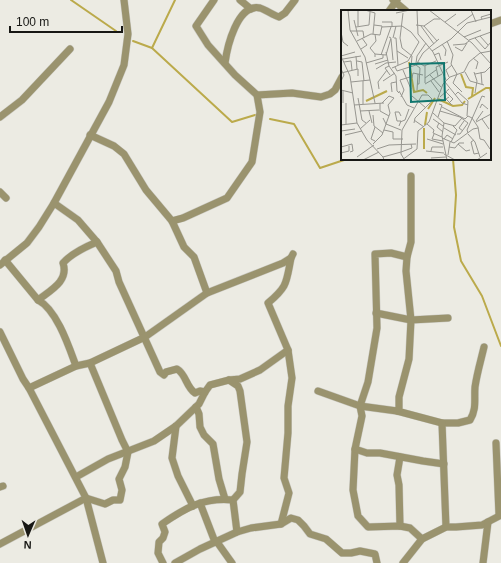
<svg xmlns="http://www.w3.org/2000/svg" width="501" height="563" viewBox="0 0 501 563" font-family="Arial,sans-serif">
  <rect width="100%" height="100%" fill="#ecebe3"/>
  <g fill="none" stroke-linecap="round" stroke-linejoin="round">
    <g stroke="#bbaa4b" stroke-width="2">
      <path d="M71,0L116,31"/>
      <path d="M133,41L152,48L232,122L255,115H257"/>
      <path d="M152,48L175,0"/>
      <path d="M270,119L294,124L320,168L347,159"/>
      <path d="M453,159L456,195L454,227L461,261L482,296L501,346"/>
    </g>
    <g stroke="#cac9c2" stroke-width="8">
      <g id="minor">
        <path d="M240,0L251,9"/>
        <path d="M393,0L406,11"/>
        <path d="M389,11L397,0"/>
        <path d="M490,24L501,20"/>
        <path d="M225,63C227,48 237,3 260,8C266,10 273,15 279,17L285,13L295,0"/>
        <path d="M257,95L292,93L321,97L330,94L335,90L342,77"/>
        <path d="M0,117L22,100L70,49"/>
        <path d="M90,135L114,146L124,154L146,190L172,221L184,247L194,257L207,293"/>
        <path d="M0,192L6,198"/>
        <path d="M54,203L78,220L97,242L116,271L119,282L160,372L164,375L166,372L177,369C186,374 186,387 195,393L200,391L205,392"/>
        <path d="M172,221L183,218L227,198L252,162L260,112L257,95L235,75L208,45L196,26L214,0"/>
        <path d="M407,257L391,253L375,254L377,328L368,382L360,406L362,416L355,449L353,490L358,516L368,527L400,526L410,528L422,539"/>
        <path d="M5,260L38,300C57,310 69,347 76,366"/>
        <path d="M0,265L27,243L39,227L54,203L109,102L124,65L128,34L124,0"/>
        <path d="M38,300C51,290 69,281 63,263C72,253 85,247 97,242"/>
        <path d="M376,313L411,320L448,318"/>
        <path d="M0,332L23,379L29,388L86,498L103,563"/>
        <path d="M229,380L238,386L240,391L247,442L242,474L240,492L233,500L237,532"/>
        <path d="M29,388L76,366L90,363L145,337L207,293L283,263L291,258L293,254"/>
        <path d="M318,391L360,406L397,411L442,423H458L470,420C477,409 474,399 475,387C477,373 481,360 484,347"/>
        <path d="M196,407L199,414L200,427L204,435L213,444L219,479L225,499"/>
        <path d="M397,411L399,408V397L409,359L411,320L406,271L407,257L411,242V176"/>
        <path d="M442,423L446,527"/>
        <path d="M176,426L172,458L178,476L193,506"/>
        <path d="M496,443L499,515"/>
        <path d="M355,449L367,453H380L423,461L444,464"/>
        <path d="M400,457L397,475L399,485L400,526"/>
        <path d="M76,477L108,459L154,441L176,426L199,404L205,392L210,385L229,380L240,379L260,370L288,350"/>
        <path d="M0,487L3,486"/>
        <path d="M200,503L215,542"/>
        <path d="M281,524L289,493L284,478L288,433V406L292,378L288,350L268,303C288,286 286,283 291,258"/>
        <path d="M217,542L232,563"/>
        <path d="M0,544L86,498L105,504L113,500H120L122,490L119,479L125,467L128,452L122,440L90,363"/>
        <path d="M163,563L158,553L159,542L163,538L165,532L162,524C185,508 204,497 233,500"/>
        <path d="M175,563L200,549L237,532L251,528L281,524L291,518L298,520L304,526L310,534L326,539L342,553H351L360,551L375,554L377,563"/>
        <path d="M403,563L422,539L446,527H456L482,525L501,515"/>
        <path d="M483,563L488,522"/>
      </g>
    </g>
    <use href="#minor" stroke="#9a936e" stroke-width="7"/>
  </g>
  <g transform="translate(341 10)">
    <rect width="150" height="150" fill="#ecebe3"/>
    <path fill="none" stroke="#bbaa4b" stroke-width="2" d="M68,52L73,82L82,80L86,83M120,64L125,77L132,78L131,86M97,89L112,96L121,95L124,91M127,89L145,78H149L150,82M25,91L46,81M87,99L94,88M84,115L86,102M83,139V118"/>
    <path fill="none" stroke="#979690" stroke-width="1" d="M7,0L9,20L24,47L34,93M17,0V16M24,0L34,3L32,24M76,0L77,24L92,42L105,70M88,0L131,33L150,54M130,0L135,12M55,3L69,0M62,3L59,28L61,38L71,46L70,57M141,9L140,7L150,4M13,10L17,26M41,12H51V17M104,12L115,4M75,15L83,16L93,9H99M80,16L93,34M83,16L96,31M116,16L132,4M15,17L28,15L29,2M41,17L61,16L70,22L78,32L67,51L51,58M9,21H22L23,28M0,22L2,32L7,36M34,24L35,31L29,38L34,44M139,26L147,35M123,27L140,20M52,28L55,16M53,28H55L57,55M134,28L144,39L150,32M50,29L52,50M128,30L150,22M16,31L30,24L39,25L41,16L33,15M106,31L112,45L110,54L116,64M101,34L105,40L104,46M112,35L124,34L128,31M114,37L121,41L126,33M20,39L26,35L21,28M56,41L67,48M91,41L110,29L126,13L150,7M45,42L48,56L55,66L56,81L58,83M40,45L50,17M93,45L98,43L100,50M0,46L9,66L16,113L26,130L42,147M0,46L14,42M15,46L16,59M34,47V44L45,45L50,28L48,27M132,48L137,52L135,59M2,49L20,46M16,51L21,52L23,71M3,52L10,51L11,60M77,52L83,56L95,51M25,53L42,48V45M75,53L76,46L85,33M34,54L47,50M75,55L79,58L78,74H76M48,56L44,58L49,65M84,56V73M54,57L56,61L75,55L82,43L98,29M0,59L3,65L0,71M35,59L45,53L55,52M62,60L70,79M124,62L129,71L143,75M133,62L136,71L134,83M140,62L141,74M0,63L17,59V66M116,64L112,73L121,82M134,64L144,62L150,56M89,65L100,77M97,66L95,57L107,52M108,67L105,60L111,55M71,68L72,63L82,65M84,68L95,60M22,71V94M42,71L54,63M90,71L98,82M10,72L29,70M104,72L121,93L127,95M84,74L101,64M38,79L37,72L46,60M0,80L12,83M76,80L77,64M58,81L66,95L73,98M51,82L50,73L55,72M105,82L112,89L109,92M114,85L117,82L127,91L126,106M71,86L85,98M60,87L63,80L59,70L69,67M99,87L108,79M108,87L105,89L111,95M17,88L21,110L25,113M2,93V80M5,93V114M39,93V101L48,106M41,93L48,86L53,88L47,95L49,103L45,114L42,108M13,95L43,93M101,97L124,109L127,106L131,108L137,117L139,129L143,130L149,139M139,98L141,94L147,99M19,101L38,100M28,101L31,113M99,101L119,107L127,113L119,124H116M92,103L103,113L114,116L121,108M32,105L33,116L42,123M97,107L101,95L98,94M92,109L102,116M141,109L148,119M73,110L83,117M135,111L142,101M59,112L64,110L68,99M135,112L150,104M73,113L74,108L89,93L91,89L87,85M98,113L96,117L102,122M103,113L101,126L106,150M86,114L93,120L92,123L101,127M0,115L16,113M58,116L60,111H56L54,102H58L60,106M103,118L115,125M19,119L29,110M43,120L52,122V129H62M0,121L14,119M122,121L118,118L123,111M127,123L126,120L141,86L144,87M93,124L91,129L102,131M127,124L134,132L139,147M4,125L21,121M101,128L113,133L132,119L137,118M86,129L102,134M103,129L106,125L112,129M133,130L130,132L133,144L138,143M34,131L30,129L34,117M110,132L116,120L112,116M32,134L41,125L45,114L60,120M117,134L125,141L129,140M0,137L11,134L12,141L9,142M108,137L114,138L118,133H123M36,139L48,135L75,134M85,141L103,143M90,141L91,137H102M60,142L71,138L70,134M0,143L8,141V136M103,144L114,150M107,145L109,132M16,147L33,135M90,148L105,147M63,149L60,144L61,120L81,85H87M22,150L38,142M43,150L42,147L60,142M61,150L76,139L77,121L88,112L102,74L109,67L123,62L128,52L139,43L150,41M136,150L146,143"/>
    <path fill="#0f766e" fill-opacity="0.15" stroke="#0f766e" stroke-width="2" d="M103,53L104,90L70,92L69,54Z"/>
    <rect width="150" height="150" fill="none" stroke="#171714" stroke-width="2"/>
  </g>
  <g transform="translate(28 535) rotate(182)" stroke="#ecebe3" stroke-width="3" paint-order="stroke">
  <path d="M0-3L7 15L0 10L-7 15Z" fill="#171714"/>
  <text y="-6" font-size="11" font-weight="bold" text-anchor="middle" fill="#171714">N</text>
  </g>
  <path d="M10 26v6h112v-6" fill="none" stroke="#171714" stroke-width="2"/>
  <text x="16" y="26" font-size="12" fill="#171714" stroke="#ecebe3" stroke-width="3" paint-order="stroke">100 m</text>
</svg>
